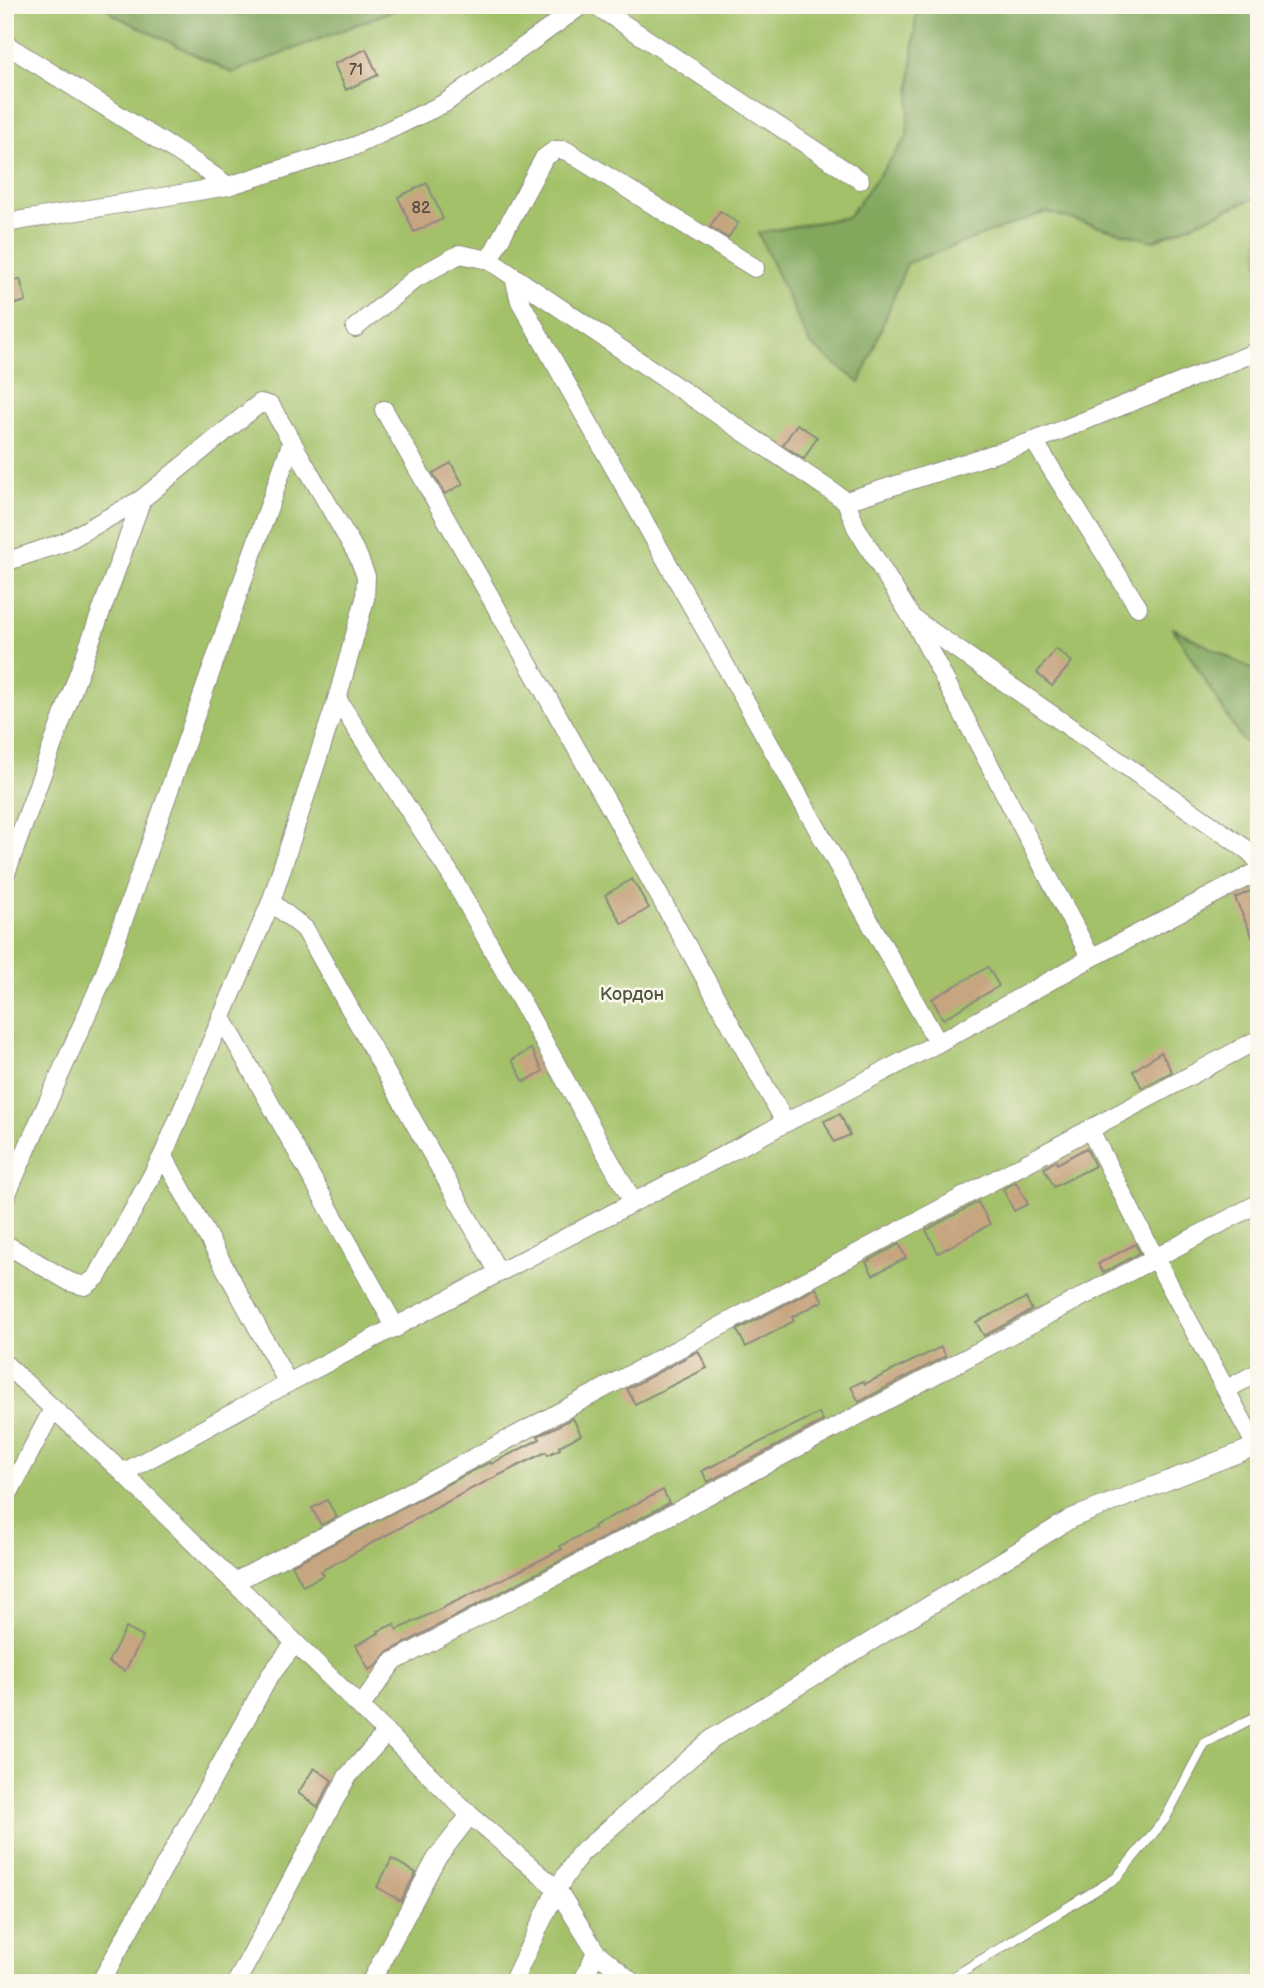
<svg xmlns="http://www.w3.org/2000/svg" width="1264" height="1988" viewBox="0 0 1264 1988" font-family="'Balsamiq Sans',sans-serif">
  <rect width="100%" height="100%" fill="#fbf7ec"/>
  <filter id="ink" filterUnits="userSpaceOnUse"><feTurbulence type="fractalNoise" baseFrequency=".0143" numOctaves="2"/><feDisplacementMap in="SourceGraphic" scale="14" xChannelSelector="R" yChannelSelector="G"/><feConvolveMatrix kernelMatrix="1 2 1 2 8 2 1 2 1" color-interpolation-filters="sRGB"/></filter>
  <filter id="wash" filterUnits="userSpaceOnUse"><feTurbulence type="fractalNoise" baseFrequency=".00686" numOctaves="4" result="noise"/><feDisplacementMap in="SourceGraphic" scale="28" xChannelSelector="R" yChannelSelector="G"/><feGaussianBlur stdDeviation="1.57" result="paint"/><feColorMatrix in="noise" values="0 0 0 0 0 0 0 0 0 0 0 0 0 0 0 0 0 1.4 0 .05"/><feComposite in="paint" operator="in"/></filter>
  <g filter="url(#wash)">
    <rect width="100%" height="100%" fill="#f0ead2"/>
    <path fill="#a3c169" stroke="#67764a" stroke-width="2" d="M5,5H104L114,15L232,73L407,5H919L916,15L907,137L848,217L758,233L859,382L907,263L1046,212L1153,241L1259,196V673L1174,630L1242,740L1259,751V1983H5Z"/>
    <g fill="#82a75d" stroke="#566944" stroke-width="2">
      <path d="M104,5H407L232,73L114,15Z"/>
      <path d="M919,5H1259V196L1153,241L1046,212L907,263L860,383L810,344L758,233L848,217L907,137L916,15Z"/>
      <path d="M1173,628L1259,673V751L1242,740Z"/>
    </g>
    <g id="blocks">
      <g fill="#c7a581">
        <path d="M366,49L378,75L346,90L334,64Z"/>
        <path d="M427,183L443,219L414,232L398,197Z"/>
        <path d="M720,211L738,223L728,238L710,227Z"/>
        <path d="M20,279L26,301L5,307V283Z"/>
        <path d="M797,424L817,437L804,459L783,445Z"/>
        <path d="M451,463L463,484L445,494L433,473Z"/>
        <path d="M1056,649L1072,662L1052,686L1037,673Z"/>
        <path d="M632,879L649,908L622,924L605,895Z"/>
        <path d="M1252,890L1259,906V952L1235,898Z"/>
        <path d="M988,967L999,986L943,1019L932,999Z"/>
        <path d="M531,1049L543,1071L524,1082L512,1060Z"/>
        <path d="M1161,1052L1172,1072L1142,1088L1133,1071Z"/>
        <path d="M840,1114L850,1135L834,1142L824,1121Z"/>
        <path d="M1086,1148L1095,1166L1054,1187L1044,1168L1056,1161L1057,1164Z"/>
        <path d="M1016,1182L1028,1204L1014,1211L1003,1189Z"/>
        <path d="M978,1202L990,1224L938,1253L926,1230Z"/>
        <path d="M899,1244L906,1258L873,1275L866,1262Z"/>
        <path d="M1135,1244L1140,1253L1103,1273L1098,1264Z"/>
        <path d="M816,1288L823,1301L792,1317L794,1321L746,1347L737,1330Z"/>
        <path d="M1026,1298L1032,1310L984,1336L976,1322Z"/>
        <path d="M941,1347L946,1356L859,1402L851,1387L863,1381L865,1384Z"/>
        <path d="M698,1351L707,1368L635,1404L627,1389Z"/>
        <path d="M819,1413L823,1421L708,1482L702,1471Z"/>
        <path d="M573,1418L581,1435L559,1446L560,1449L548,1455L546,1452L467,1491L321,1571L324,1575L303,1586L292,1565L490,1462L491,1464L540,1439L538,1436Z"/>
        <path d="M663,1490L669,1503L388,1652L376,1666L369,1670L356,1645L379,1633L378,1631L394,1624L397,1630L519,1571L562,1549L560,1546L594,1528L593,1526Z"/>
        <path d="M327,1500L337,1517L321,1525L312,1508Z"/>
        <path d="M126,1628L143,1637L125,1671L108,1662Z"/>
        <path d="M314,1768L332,1780L318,1807L298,1793Z"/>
        <path d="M392,1859L416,1873L401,1901L377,1887Z"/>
      </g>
    </g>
  </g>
  <g filter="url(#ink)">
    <use href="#blocks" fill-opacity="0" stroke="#8e8a7e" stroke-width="2"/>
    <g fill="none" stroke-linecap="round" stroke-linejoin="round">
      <g stroke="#8e8a7e" stroke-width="11">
        <path id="lane" d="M943,1983L1116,1878L1165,1819L1205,1743L1259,1715"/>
      </g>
      <g stroke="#8e8a7e" stroke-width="20">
        <g id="street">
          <path d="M595,5L860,180"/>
          <path d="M5,44L197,164L228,186"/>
          <path d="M5,223L228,186L355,146L445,103L582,5"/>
          <path d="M489,260L544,158L555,150H565L755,268"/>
          <path d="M514,277L520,301L938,1043"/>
          <path d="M355,328L416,278L460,254L489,260L846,501L856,527L912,618L1249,851L1259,862"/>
          <path d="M384,410L611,809L785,1122"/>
          <path d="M1034,441L1138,607"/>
          <path d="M846,501L1034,441L1259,351"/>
          <path d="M5,562L65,542L142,499L260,403L271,406L358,556L366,576L365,599L337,699L271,902L163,1155L97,1277L85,1286L70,1282L5,1244"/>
          <path d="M914,621L1091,958"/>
          <path d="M337,699L451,875L633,1202"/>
          <path d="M5,876L142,499"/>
          <path d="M271,902L305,929L499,1273"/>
          <path d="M221,1016L396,1328"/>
          <path d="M1090,1130L1155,1258L1256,1446"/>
          <path d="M163,1155L288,1383"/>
          <path d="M5,1198L103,978L292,441"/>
          <path d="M5,1364L123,1473L470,1815L557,1889L596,1952L633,1983"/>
          <path d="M1227,1389L1259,1372"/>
          <path d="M123,1473L288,1383L938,1043L1091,958L1259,871"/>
          <path d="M5,1500L53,1409"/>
          <path d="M234,1582L376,1510L1259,1039"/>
          <path d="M361,1706L393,1662L1259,1203"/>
          <path d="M100,1983L269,1677L295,1643"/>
          <path d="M236,1983L347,1777L386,1733"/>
          <path d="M370,1983L436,1859L470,1815"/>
          <path d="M512,1983L557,1889L579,1855L713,1738L1072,1518L1259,1445"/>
          <path d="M582,1983L596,1952"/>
        </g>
      </g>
      <use href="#lane" stroke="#fff" stroke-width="9"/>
      <use href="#street" stroke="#fff" stroke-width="18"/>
    </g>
  </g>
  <g text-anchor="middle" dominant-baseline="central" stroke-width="5" stroke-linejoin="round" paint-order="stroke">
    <g font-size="16" fill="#524a40">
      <text x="356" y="70">71</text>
      <text x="421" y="208">82</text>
    </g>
    <g font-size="19" fill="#4f583e" stroke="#fbf7ec">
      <text x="632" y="994">Кордон</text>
    </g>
  </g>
  <rect width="1264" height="1988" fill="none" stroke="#fbf7ec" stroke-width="28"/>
</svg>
